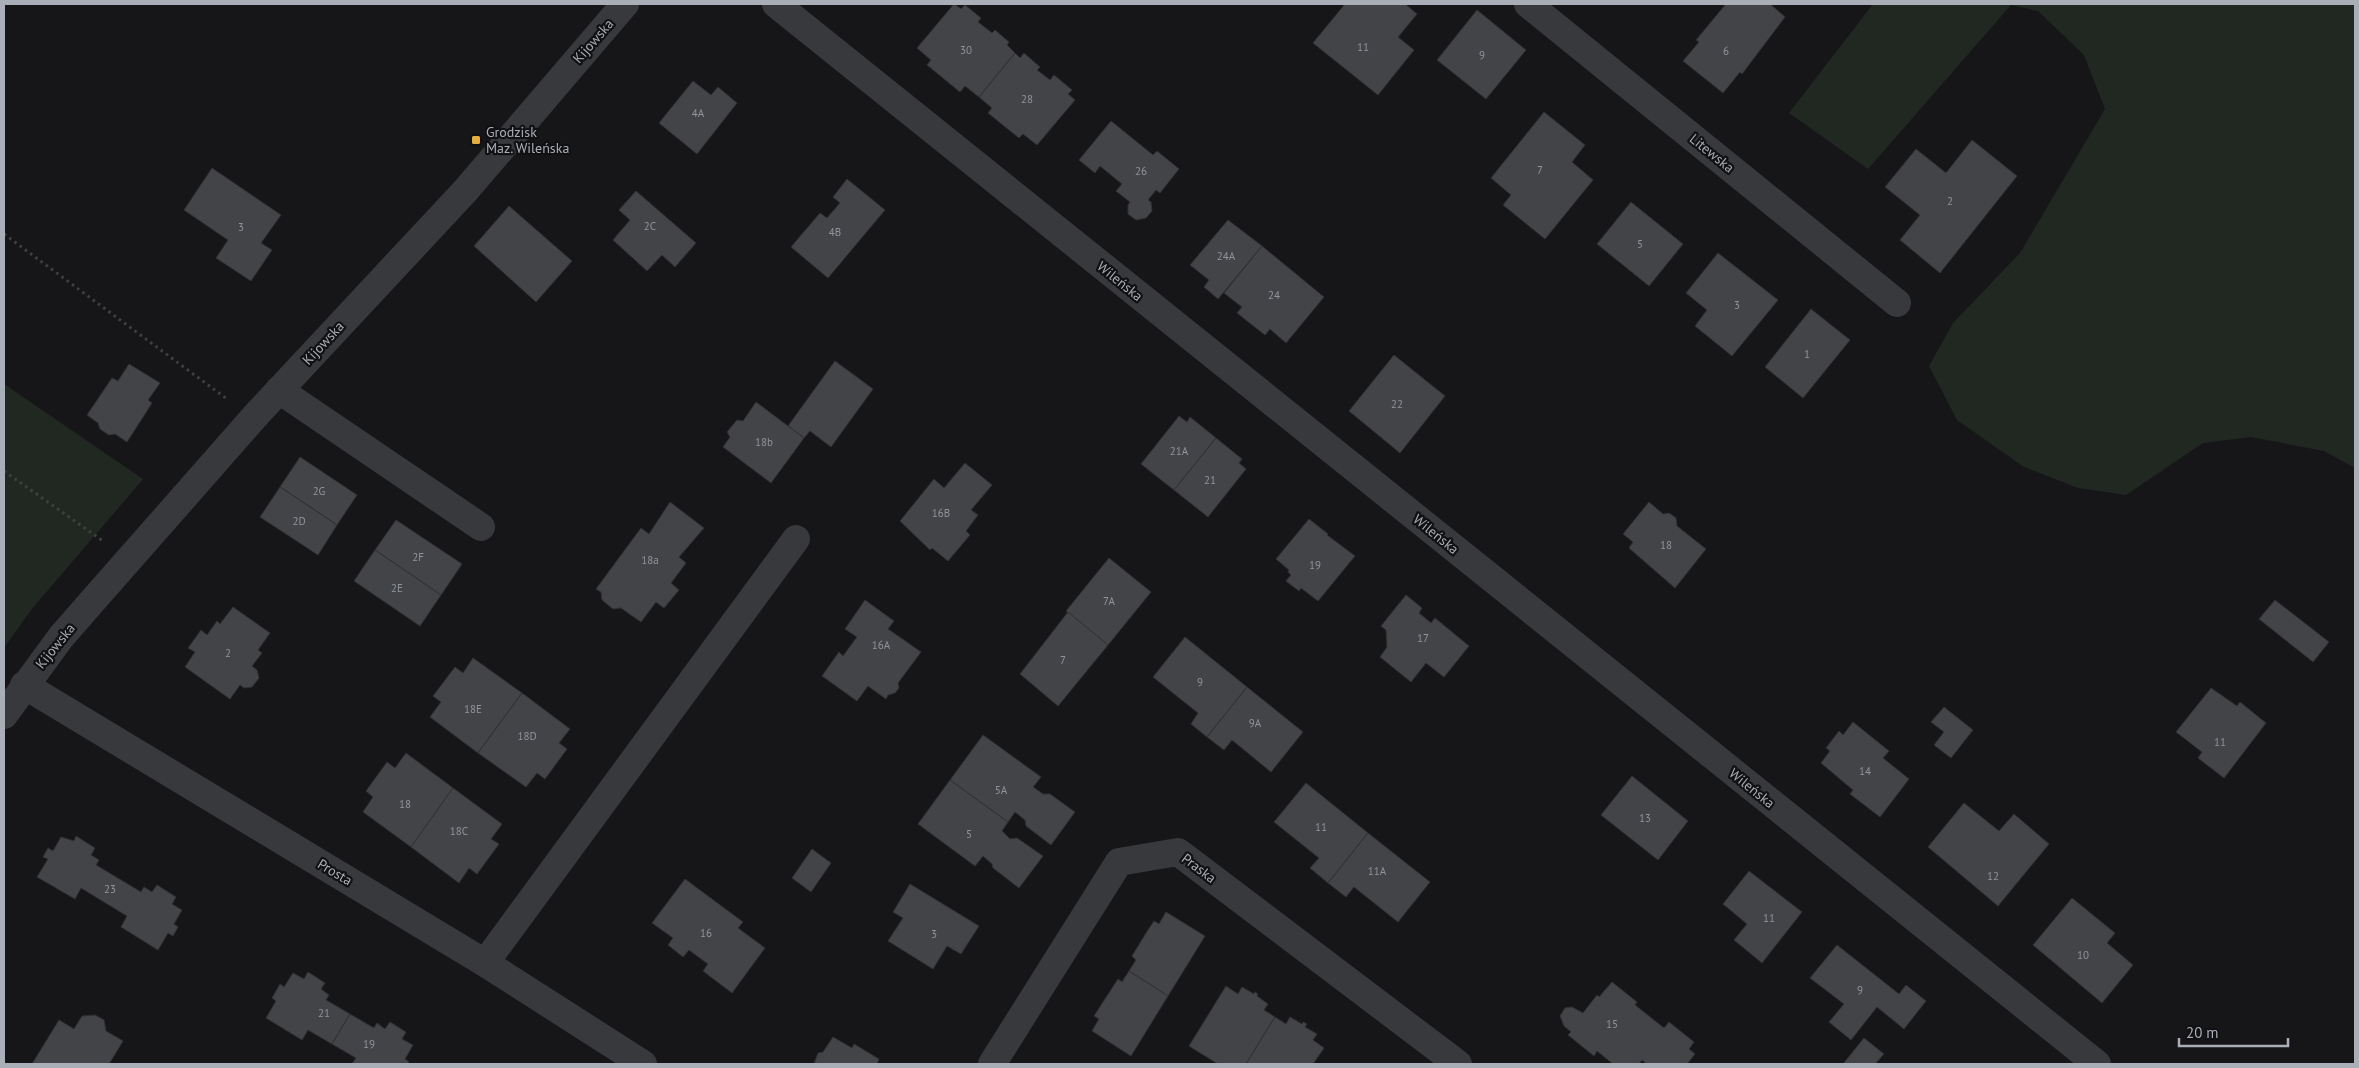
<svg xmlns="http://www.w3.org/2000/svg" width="2359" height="1068" viewBox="0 0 2359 1068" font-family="'PT Sans',sans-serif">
  <rect width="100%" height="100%" fill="#161618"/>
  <g fill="#212822">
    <path d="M1873,4H2355V468L2324,451L2251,437L2203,443L2126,495L2078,488L2024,467L1957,420L1929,366L1953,323L2020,253L2105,109L2084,55L2038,11L2011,5L1868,169L1789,113Z"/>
    <path d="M4,384L143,479L31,610L4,648Z"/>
  </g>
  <g fill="#434448" stroke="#313134">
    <path d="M954,4L961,9L965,5L981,18L978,22L992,33L995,30L1009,42L1007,45L1015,53L979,97L965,86L960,92L927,65L931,60L917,48Z"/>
    <path d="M1345,4H1405L1417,14L1398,37L1414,50L1378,95L1313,43Z"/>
    <path d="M1726,4H1770L1785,17L1742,74L1740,72L1723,93L1683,61L1699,42L1696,40Z"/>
    <path d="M1477,10L1526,50L1486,99L1437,60Z"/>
    <path d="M1015,53L1020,58L1024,53L1040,67L1037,70L1050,80L1054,75L1072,90L1068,94L1075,100L1037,145L1023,134L1019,138L988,113L992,108L979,97Z"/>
    <path d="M693,81L711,95L718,87L737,103L697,154L659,123Z"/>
    <path d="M1544,112L1585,145L1572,162L1593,180L1545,239L1503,205L1511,195L1491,178Z"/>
    <path d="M1111,121L1153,155L1157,151L1179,169L1160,193L1156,190L1148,200L1151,202L1152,211L1146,218L1136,220L1128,214V205L1130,202L1116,191L1122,184L1100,166L1095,173L1079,160Z"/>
    <path d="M1972,140L2017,176L1940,273L1900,240L1920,215L1885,187L1916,149L1946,173Z"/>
    <path d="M212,168L281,215L261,243L272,250L251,281L216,258L228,240L184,210Z"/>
    <path d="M847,179L885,210L828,278L791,247L820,213L827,218L840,203L833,197Z"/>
    <path d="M636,191L696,243L675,267L662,255L647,271L613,240L630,220L619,210Z"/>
    <path d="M1631,202L1683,244L1649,286L1597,244Z"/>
    <path d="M509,206L572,261L536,302L474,246Z"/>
    <path d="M1228,220L1262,246L1218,299L1204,287L1209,280L1190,265Z"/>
    <path d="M1262,246L1324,297L1286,343L1270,329L1265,335L1237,313L1242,307L1224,293Z"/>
    <path d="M1718,253L1778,300L1732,356L1695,326L1707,310L1686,293Z"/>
    <path d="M1811,309L1850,340L1803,398L1765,367Z"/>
    <path d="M1394,355L1445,396L1400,453L1349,411Z"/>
    <path d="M835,361L873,389L831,447L810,431L804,438L788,426Z"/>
    <path d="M129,364L160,383L148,400L152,403L127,442L115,434L109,435L100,429L98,423L87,415L112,378L118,381Z"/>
    <path d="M756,402L804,438L771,483L723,447L730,437L727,432L737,420L743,421Z"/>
    <path d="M1179,416L1187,422L1190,417L1216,438L1174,490L1141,464Z"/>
    <path d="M1216,438L1242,459L1239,463L1246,469L1208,517L1174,490Z"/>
    <path d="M300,457L357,495L337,525L280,487Z"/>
    <path d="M965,463L992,485L971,510L978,515L966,531L970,535L948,561L932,548L930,550L900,521L934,479L944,488Z"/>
    <path d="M280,487L337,525L318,555L260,517Z"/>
    <path d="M670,502L704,528L679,557L686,563L671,583L679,590L664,608L656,602L641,622L621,608L613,609L602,600L601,592L596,589L641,528L649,534Z"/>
    <path d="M1649,502L1663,514L1669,513L1676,518L1677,526L1706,549L1675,588L1629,548L1633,542L1623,534Z"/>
    <path d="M1309,519L1328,534L1327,535L1355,556L1318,601L1301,588L1299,591L1286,581L1291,575L1288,572L1289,570L1276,559Z"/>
    <path d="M396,520L462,564L441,595L375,550Z"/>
    <path d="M375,550L441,595L420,626L354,581Z"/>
    <path d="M1109,558L1151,592L1108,645L1066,611Z"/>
    <path d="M1406,595L1422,608L1419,613L1431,623L1435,618L1469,646L1444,677L1426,663L1411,682L1380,657L1387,647L1386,630L1381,626Z"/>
    <path d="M865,600L894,621L888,629L921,652L898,683L899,688L895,693L888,695L886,699L868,686L857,701L822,676L839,652L843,656L857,637L845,629Z"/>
    <path d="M2275,600L2329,642L2313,662L2259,619Z"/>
    <path d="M233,607L270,633L258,650L262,653L252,666L257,670L259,678L252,687L244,688L240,685L230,699L185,667L195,652L188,648L201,630L207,635L217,621L220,624Z"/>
    <path d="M1068,612L1108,645L1058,706L1020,674Z"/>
    <path d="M1185,637L1247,687L1207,737L1191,724L1198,713L1153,677Z"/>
    <path d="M473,658L522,693L478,753L430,717L441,702L433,696L455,667L463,673Z"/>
    <path d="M1247,687L1303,732L1271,772L1232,740L1224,750L1207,737Z"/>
    <path d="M2211,688L2237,706L2240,702L2266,723L2224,778L2198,758L2202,752L2176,732Z"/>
    <path d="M522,693L570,729L559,743L567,749L545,779L537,773L526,787L478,753Z"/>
    <path d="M1944,707L1973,730L1951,758L1934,745L1944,732L1931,722Z"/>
    <path d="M1853,722L1889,751L1883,758L1909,779L1880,817L1850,794L1853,790L1821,763L1830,751L1826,748L1839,731L1843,735Z"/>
    <path d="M983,735L1041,777L1033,787L1043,794H1050L1075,812L1051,845L1026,826L1025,820L1015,812L1008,822L950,780Z"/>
    <path d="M406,753L453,788L411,847L363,812L373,797L366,791L387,762L395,768Z"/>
    <path d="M1632,776L1688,821L1658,860L1601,815Z"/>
    <path d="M950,780L1008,822L1002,831L1010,839L1017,838L1043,856L1019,888L993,868L992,864L983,856L975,866L918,824Z"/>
    <path d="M1306,783L1368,833L1328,883L1310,868L1319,858L1274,822Z"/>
    <path d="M453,788L502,824L491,839L499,844L477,874L469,868L459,883L411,847Z"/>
    <path d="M1964,803L1999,831L2014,814L2049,844L1998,906L1928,847Z"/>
    <path d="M1368,833L1430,882L1398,922L1354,887L1346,897L1328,883Z"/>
    <path d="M76,836L95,848L91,855L99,860L96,865L141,892L144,887L152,892L157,885L176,897L172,904L182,910L174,924L178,927L173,936L168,933L158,950L121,927L127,916L81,888L75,899L37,877L48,859L43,857L48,848L53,851L61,837L74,841Z"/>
    <path d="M812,849L831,863L811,892L792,878Z"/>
    <path d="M1749,871L1802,912L1762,963L1734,940L1747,924L1723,904Z"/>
    <path d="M685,879L743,922L738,928L765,948L732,993L703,971L708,964L689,950L683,957L668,945L673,938L652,923Z"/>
    <path d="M910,884L979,926L961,954L947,946L933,969L888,941L903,918L893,912Z"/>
    <path d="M2072,898L2115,933L2107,943L2133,965L2102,1003L2033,945Z"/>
    <path d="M1166,912L1205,936L1168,996L1129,971L1136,960L1132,956L1148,930L1154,921L1159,924Z"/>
    <path d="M1837,945L1899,994L1906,985L1926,1001L1904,1029L1877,1007L1851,1040L1829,1022L1844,1004L1810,978Z"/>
    <path d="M1129,971L1168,996L1131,1056L1092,1031L1099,1019L1094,1016L1118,979L1122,982Z"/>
    <path d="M308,972L325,983L321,989L329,995L326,1000L350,1014L332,1044L308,1030L302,1040L266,1018L276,1001L272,998L280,984L284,987L293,973L304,979Z"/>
    <path d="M1612,982L1637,1002L1635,1005L1664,1028L1669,1022L1694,1042L1689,1049L1695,1054L1687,1064H1647L1642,1060L1639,1064H1613L1597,1051L1594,1056L1568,1035L1571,1032L1564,1026L1560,1016L1565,1008L1572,1007L1583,1013L1597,995L1599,997Z"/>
    <path d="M1226,986L1238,994L1242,987L1254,994L1255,992L1258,994L1257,996L1268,1004L1264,1010L1275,1017L1246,1064H1218L1189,1046Z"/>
    <path d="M350,1014L374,1028L377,1023L385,1029L390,1022L406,1032L402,1039L413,1045L405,1059L409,1062L408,1064H352L356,1058L332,1044Z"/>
    <path d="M95,1015L104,1020L106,1031L123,1041L109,1064H32L59,1020L74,1029L82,1016Z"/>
    <path d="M1275,1017L1286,1024L1290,1017L1302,1024L1303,1022L1307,1024L1305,1027L1317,1034L1313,1040L1324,1048L1313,1064H1246Z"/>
    <path d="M833,1037L852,1048L854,1044L879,1059L877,1064H814L818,1053L823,1052Z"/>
    <path d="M1864,1038L1884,1054L1875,1064H1843Z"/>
  </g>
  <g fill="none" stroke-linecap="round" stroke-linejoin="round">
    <g stroke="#3e4044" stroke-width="3" stroke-dasharray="2.5 4" stroke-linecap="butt">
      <path d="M4,234L227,399"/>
      <path d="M4,471L103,541"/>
    </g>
    <g stroke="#38393d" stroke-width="28">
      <path d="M776,4L2097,1064"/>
      <path d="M1528,4L1897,303"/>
      <path d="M279,390L481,527"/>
      <path d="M24,685L485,963L643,1064"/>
      <path d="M4,715L61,637L103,589L257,414L466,190L625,4"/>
      <path d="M485,963L796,539"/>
      <path d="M992,1064L1119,862L1178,852L1458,1064"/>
    </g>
  </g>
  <rect fill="#e6ad40" stroke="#111113" stroke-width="2" x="471" y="135" width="10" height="10" rx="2.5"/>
  <g text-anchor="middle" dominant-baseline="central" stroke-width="4.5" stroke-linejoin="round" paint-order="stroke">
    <g font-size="11" fill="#90949b">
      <text x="1363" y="47">11</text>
      <text x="966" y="50">30</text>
      <text x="1726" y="51">6</text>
      <text x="1482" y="55">9</text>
      <text x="1027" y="99">28</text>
      <text x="698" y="113">4A</text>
      <text x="1540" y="170">7</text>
      <text x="1141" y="171">26</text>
      <text x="1950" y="201">2</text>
      <text x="650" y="226">2C</text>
      <text x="241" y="227">3</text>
      <text x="835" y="232">4B</text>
      <text x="1640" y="244">5</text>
      <text x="1226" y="256">24A</text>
      <text x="1274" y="295">24</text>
      <text x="1737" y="305">3</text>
      <text x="1807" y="354">1</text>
      <text x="1397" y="404">22</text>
      <text x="764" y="442">18b</text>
      <text x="1179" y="451">21A</text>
      <text x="1210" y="480">21</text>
      <text x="319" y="491">2G</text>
      <text x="941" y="513">16B</text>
      <text x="299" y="521">2D</text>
      <text x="1666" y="545">18</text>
      <text x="418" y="557">2F</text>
      <text x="650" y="560">18a</text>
      <text x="1315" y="565">19</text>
      <text x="397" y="588">2E</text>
      <text x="1109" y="601">7A</text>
      <text x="1423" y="638">17</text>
      <text x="881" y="645">16A</text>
      <text x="228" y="653">2</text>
      <text x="1063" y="660">7</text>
      <text x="1200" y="682">9</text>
      <text x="473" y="709">18E</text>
      <text x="1255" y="723">9A</text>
      <text x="527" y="736">18D</text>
      <text x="2220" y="742">11</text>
      <text x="1865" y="771">14</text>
      <text x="1001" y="790">5A</text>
      <text x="405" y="804">18</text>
      <text x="1645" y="818">13</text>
      <text x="1321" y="827">11</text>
      <text x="459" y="831">18C</text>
      <text x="969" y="834">5</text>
      <text x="1377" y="871">11A</text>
      <text x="1993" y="876">12</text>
      <text x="110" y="889">23</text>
      <text x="1769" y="918">11</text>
      <text x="706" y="933">16</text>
      <text x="934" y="934">3</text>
      <text x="2083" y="955">10</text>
      <text x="1860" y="990">9</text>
      <text x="324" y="1013">21</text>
      <text x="1612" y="1024">15</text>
      <text x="369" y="1044">19</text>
    </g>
    <g font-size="14" fill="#a9aeb7" stroke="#111113">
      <text transform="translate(593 41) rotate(-49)">Kijowska</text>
      <text transform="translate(1712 153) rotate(39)">Litewska</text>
      <text transform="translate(1120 281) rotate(39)">Wileńska</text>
      <text transform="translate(323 343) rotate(-47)">Kijowska</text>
      <text transform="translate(1436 534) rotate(39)">Wileńska</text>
      <text transform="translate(55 646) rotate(-51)">Kijowska</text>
      <text transform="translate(1752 788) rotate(39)">Wileńska</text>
      <text transform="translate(1199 868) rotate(37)">Praska</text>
      <text transform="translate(335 872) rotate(31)">Prosta</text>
    </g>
    <g font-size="14" fill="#a9aeb7" stroke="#111113" text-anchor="start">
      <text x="486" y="132">Grodzisk<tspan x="486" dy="16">Maz. Wileńska</tspan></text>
    </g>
  </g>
  <rect width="2359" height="1068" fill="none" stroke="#a9aeb7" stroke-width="10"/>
  <path d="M2179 1038v8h109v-8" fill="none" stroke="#a9aeb7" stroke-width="2.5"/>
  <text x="2186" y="1038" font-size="15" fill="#a9aeb7" stroke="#111113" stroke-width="4" paint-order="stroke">20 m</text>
</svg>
